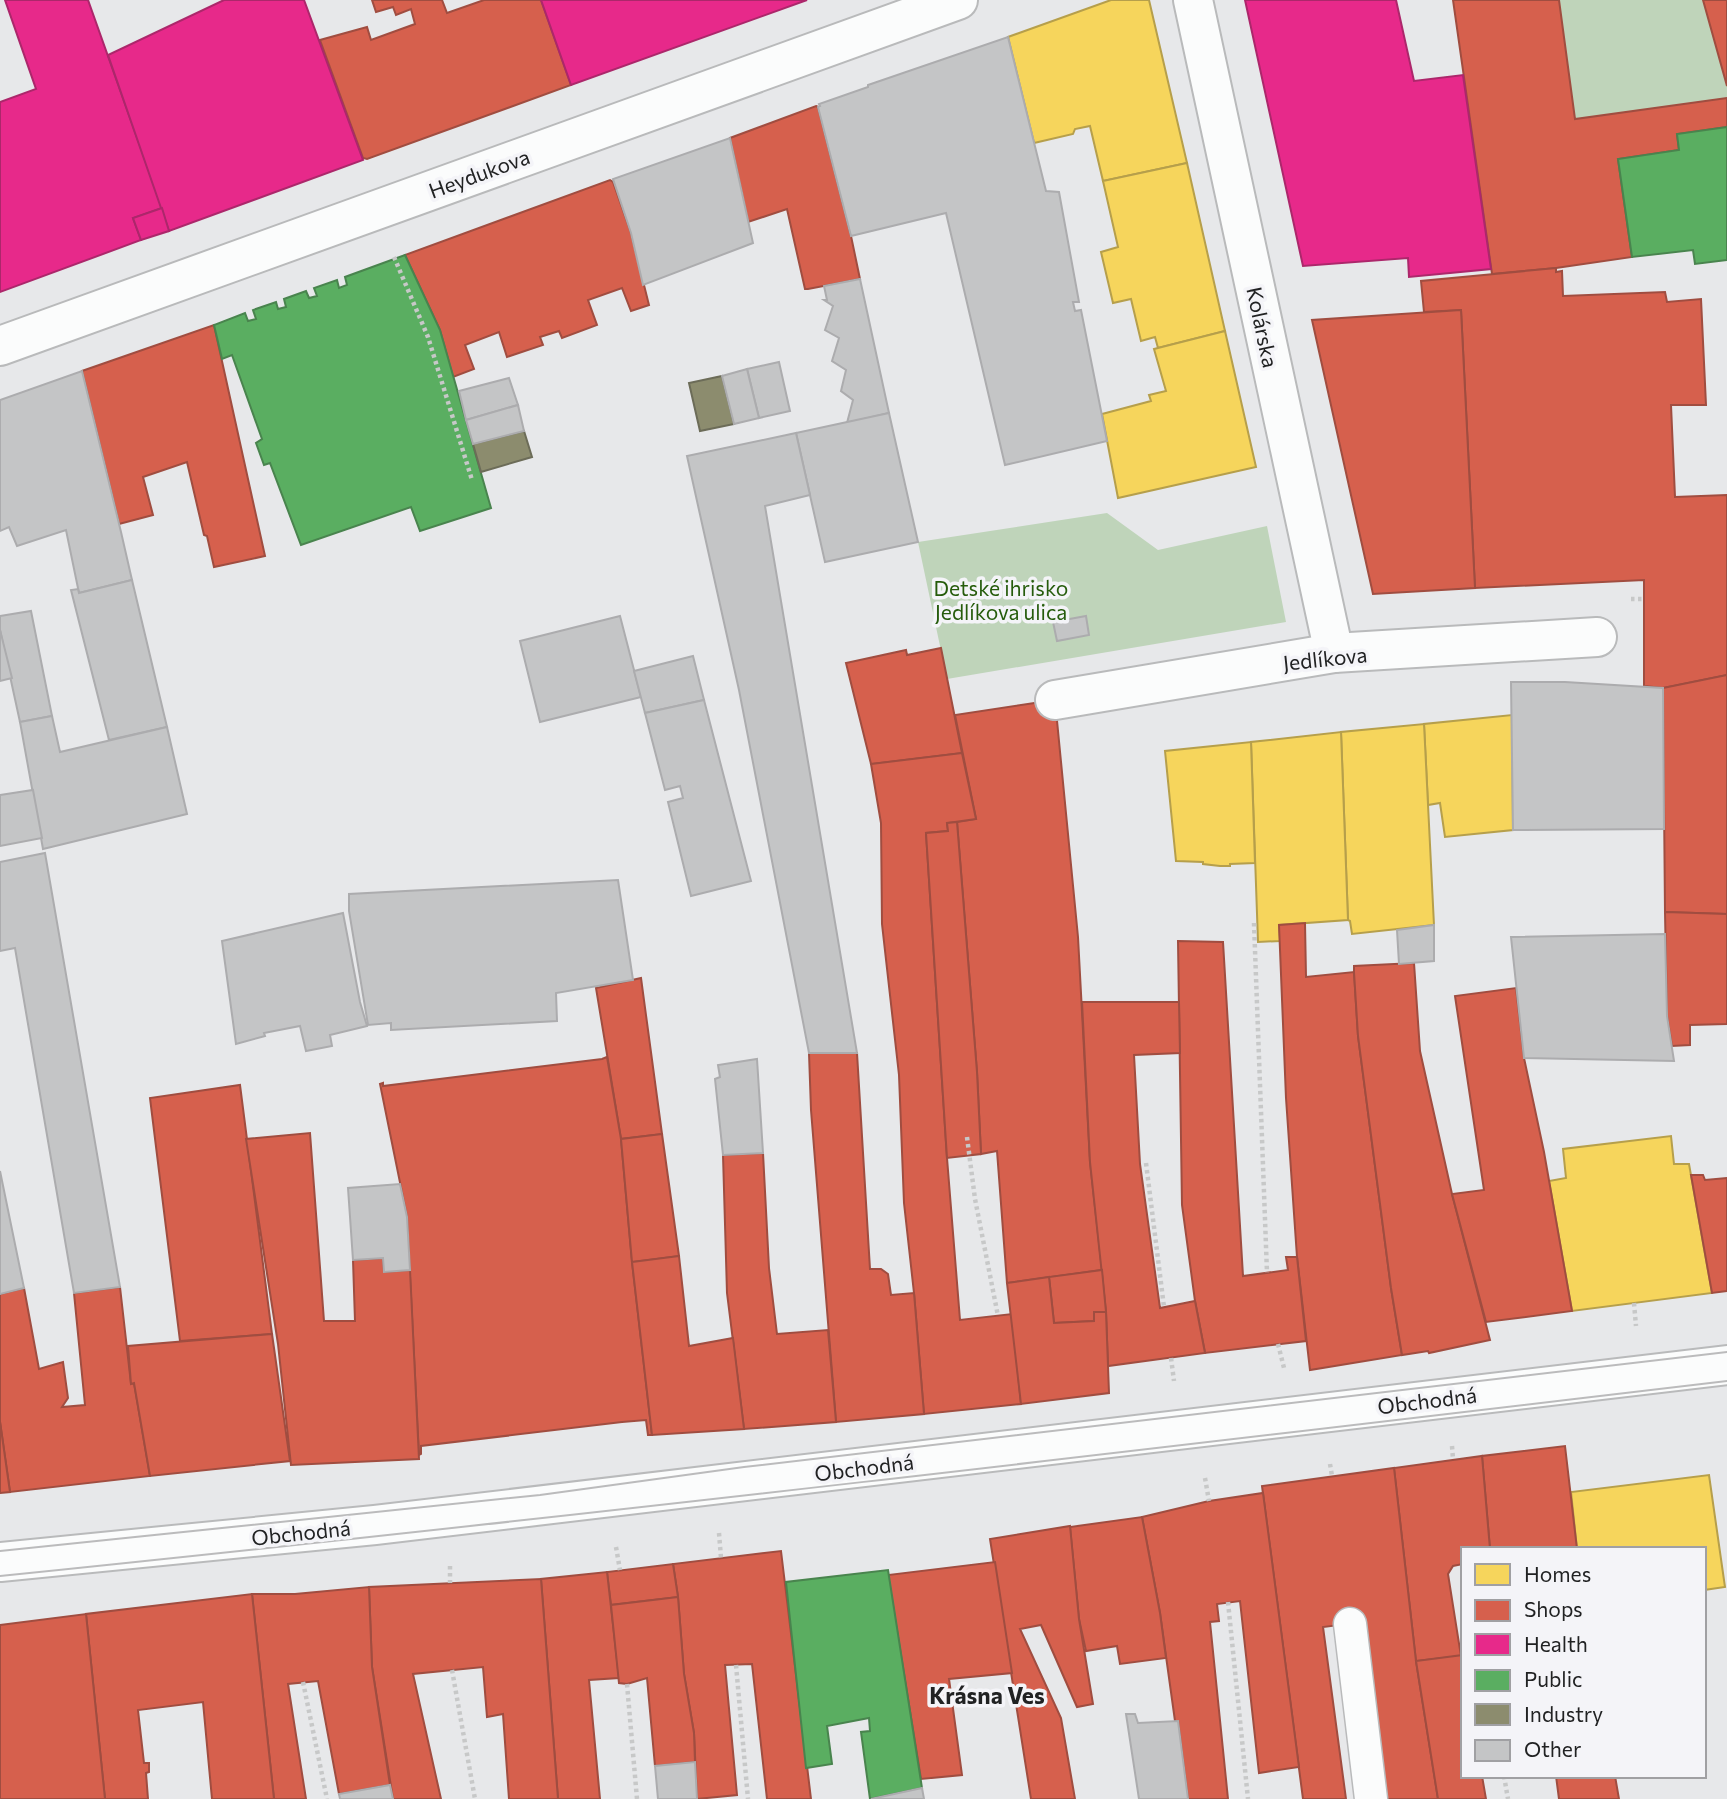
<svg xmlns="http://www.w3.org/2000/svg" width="1727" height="1799" viewBox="0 0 1727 1799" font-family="Commissioner,sans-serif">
  <rect width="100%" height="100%" fill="#e7e8ea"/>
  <g fill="#bfd4ba">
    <path d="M1559,0H1703L1727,86V98L1575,119Z"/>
    <path d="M1107,513L1158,550L1267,526L1286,622L947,679L918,542Z"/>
  </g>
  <g fill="#f6d55c" stroke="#b69f4b" stroke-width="2">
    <path d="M1111,0H1149L1187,163L1103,181L1090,126L1075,129L1073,134L1034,143L1008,37Z"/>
    <path d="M1187,163L1225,331L1158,348L1155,337L1141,341L1131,299L1113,303L1101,252L1118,247L1103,181Z"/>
    <path d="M1225,331L1256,467L1118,498L1102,414L1151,401L1149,395L1166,391L1154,349Z"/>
    <path d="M1512,715L1513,830L1445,837L1440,803L1428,805L1424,724Z"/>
    <path d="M1424,724L1434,925L1352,934L1350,921L1348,920L1341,732Z"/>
    <path d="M1341,732L1348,920L1279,925L1280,941L1258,942L1251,742Z"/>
    <path d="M1251,742L1255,863L1230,864V866H1220L1203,864V862L1176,861L1165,751Z"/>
    <path d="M1671,1136L1674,1164H1689L1712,1293L1572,1311L1549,1181L1566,1178L1563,1149Z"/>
    <path d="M1709,1475L1725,1587L1704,1590V1549H1577L1571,1492Z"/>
  </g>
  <g fill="#d6604d" stroke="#a04d40" stroke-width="2">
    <path d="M372,0H442L447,13L484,0H541L571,85L367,159L363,158L320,40L367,27L371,40L415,24L411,9L396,15L393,7L376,12Z"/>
    <path d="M1453,0H1559L1575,119L1727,98V127L1677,134L1679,150L1618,159L1632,257L1556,268L1492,274Z"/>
    <path d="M1703,0H1727V86Z"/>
    <path d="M816,106L818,107L851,236L860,279L808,289H805L787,209L748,222L730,138Z"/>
    <path d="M610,180L613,182L631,233L649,305L631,311L622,288L588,300L597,325L562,338L559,331L540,337L543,345L507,357L499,332L465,345L474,369L453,377L440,330L405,255Z"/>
    <path d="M1556,268V272L1562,271L1563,296L1665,292L1667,302L1701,299L1706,405H1671L1675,497L1727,495V675L1663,688L1644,686V580L1475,588L1461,310L1424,312L1421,281Z"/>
    <path d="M1461,310L1475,588L1373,594L1312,320Z"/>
    <path d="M214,325L265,556L214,567L207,536L204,535L187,462L143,477L153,515L119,524L82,371Z"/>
    <path d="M941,648L962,753L871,764L846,663L906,650L907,655Z"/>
    <path d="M1727,675V914L1665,912L1663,688Z"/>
    <path d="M1055,700L1078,937L1090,1162L1102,1270L1007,1283L997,1151L981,1154L977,1072L957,822L976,819L955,715Z"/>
    <path d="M962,753L976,819L947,823L948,831L926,833L947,1158L960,1320L1012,1314L1021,1404L924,1414L914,1293L904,1203L899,1075L882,924L881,823L871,764Z"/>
    <path d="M957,822L977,1072L981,1154L947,1158L926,833L948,831L947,823Z"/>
    <path d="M1665,912L1727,914V1024L1690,1025V1045L1672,1046L1667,1016Z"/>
    <path d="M1305,923L1306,977L1354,972L1358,1036L1391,1288L1402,1355L1310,1370L1297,1257L1286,1098L1279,925Z"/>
    <path d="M1178,941L1223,942L1243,1276L1288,1270L1286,1257H1297L1306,1341L1205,1353L1195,1301L1182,1205Z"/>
    <path d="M1414,963L1420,1051L1452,1194L1490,1340L1429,1353L1428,1351L1402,1355L1391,1288L1358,1036L1354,972V966Z"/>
    <path d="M641,978L662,1134L621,1139L596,988Z"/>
    <path d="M1516,988L1524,1058L1544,1152L1572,1311L1486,1322L1452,1194L1484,1190L1455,996Z"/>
    <path d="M1082,1002H1179L1180,1053L1134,1055L1140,1164L1160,1308L1195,1301L1205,1353L1108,1366L1106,1312L1090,1162Z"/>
    <path d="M809,1053H857L870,1269H881L888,1274L891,1295L914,1293L924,1414L836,1422L811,1110Z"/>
    <path d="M607,1057L621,1139L632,1262L652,1435H648L646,1420L622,1422L421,1446V1454L419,1455L407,1217L380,1084L383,1083V1086L602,1059Z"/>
    <path d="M240,1085L272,1334L180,1341L150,1098Z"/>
    <path d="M310,1133L324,1321H355L353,1260L383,1258L384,1272L410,1270L419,1459L291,1465L278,1344L246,1139Z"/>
    <path d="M662,1134L679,1256L632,1262L621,1139Z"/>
    <path d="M763,1153L769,1268L777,1334L828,1330L836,1422L744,1429L727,1293L723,1155Z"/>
    <path d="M1691,1175H1703L1705,1180L1727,1178V1291L1712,1293Z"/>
    <path d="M679,1256L689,1346L733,1338L744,1429L652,1435L632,1262Z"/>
    <path d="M1102,1270L1106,1312H1094V1321L1054,1323L1049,1277Z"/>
    <path d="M1049,1277L1054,1323L1094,1321V1312H1106L1109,1393L1021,1404L1007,1283Z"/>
    <path d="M120,1287L131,1384L134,1383L150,1476L10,1492L0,1422V1294L24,1288L39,1369L63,1362L68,1398L62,1407L85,1405L74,1293Z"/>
    <path d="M272,1334L290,1461L150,1476L134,1383L131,1384L128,1346Z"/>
    <path d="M0,1422L10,1492L0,1493Z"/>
    <path d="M1565,1446L1577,1549H1490L1482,1456Z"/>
    <path d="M1482,1456L1490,1549H1463V1564L1453,1566L1448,1574L1461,1656L1416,1661L1394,1468Z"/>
    <path d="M1394,1468L1416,1661L1438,1799H1385L1362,1622L1323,1627L1346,1799H1303L1262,1486Z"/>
    <path d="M1263,1493L1299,1767L1259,1773L1240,1601L1217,1604L1219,1621L1210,1622L1228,1799H1188L1178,1721H1175L1160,1613L1142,1517L1209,1501Z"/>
    <path d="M1142,1517L1160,1613L1166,1658L1120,1664L1117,1646L1086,1651L1079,1619L1070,1527Z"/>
    <path d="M1070,1526L1079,1619L1093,1704L1077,1707L1041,1625L1020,1629L1061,1718L1075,1799H1031L990,1539Z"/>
    <path d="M781,1551L811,1799H767L752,1664L725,1665L737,1795L697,1799L694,1733L684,1674L678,1597L673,1564Z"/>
    <path d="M995,1562L1012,1673L949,1679L962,1775L921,1779L888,1575Z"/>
    <path d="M673,1564L678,1597L611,1605L607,1572Z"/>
    <path d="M607,1572L619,1678L589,1680L600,1799H558L541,1579Z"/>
    <path d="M541,1579L558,1799H509L503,1714L487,1717L483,1667L413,1674L441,1799H393L372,1667L369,1587Z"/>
    <path d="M369,1587L372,1667L390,1785L339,1794L318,1681L288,1684L306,1799H274L252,1594H295Z"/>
    <path d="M252,1594L274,1799H212L203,1702L138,1710L144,1763H149V1772L146,1773L148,1799H105L86,1614Z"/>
    <path d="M678,1597L684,1674L694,1733L695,1762L655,1766L647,1678L627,1684L619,1683L611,1605Z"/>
    <path d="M86,1614L105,1799H0V1625Z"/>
    <path d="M1463,1655V1776H1482L1486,1799H1438L1416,1661Z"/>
    <path d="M1556,1776H1615L1619,1799H1559Z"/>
  </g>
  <g fill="#e7298a" stroke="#ac276b" stroke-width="2">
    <path d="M5,0H88L162,208L133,218L141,240L0,292V102L36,89Z"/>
    <path d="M224,0H304L363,160L169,231L108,55Z"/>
    <path d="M541,0H807L571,85Z"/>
    <path d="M1245,0H1396L1414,81L1463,75L1491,269L1409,277L1408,258L1303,266Z"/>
    <path d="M162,208L169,231L141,240L133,218Z"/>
  </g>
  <g fill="#5aae61" stroke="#49844e" stroke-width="2">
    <path d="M1727,127V260L1695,264L1693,250L1632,257L1618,159L1679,150L1677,134Z"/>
    <path d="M405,255L440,330L491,508L420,531L411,507L301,545L270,463L264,465L256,443L262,439L232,355L222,359L214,325L245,313L248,321L256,319L253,310L276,302L278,309L286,307L284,299L306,291L309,298L317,296L314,288L337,280L339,288L347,285L345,277Z"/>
    <path d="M888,1570L922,1788L870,1799L861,1732L870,1731L869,1718L827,1726L832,1764L806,1768L786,1582Z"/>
  </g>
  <g fill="#8c8c6e" stroke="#6c6c58" stroke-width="2">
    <path d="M722,376L734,424L700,431L689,383Z"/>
    <path d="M524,431L532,457L481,472L473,444Z"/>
  </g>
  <g fill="#c4c5c6" stroke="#acacae" stroke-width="2">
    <path d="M1008,37L1046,191L1059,192L1079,302H1073L1075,311L1081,310L1107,441L1005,465L946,213L851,236L818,107L820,106L819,104L868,87V85Z"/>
    <path d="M730,138L753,243L643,285L631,233L613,179Z"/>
    <path d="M860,279L889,413L847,423L853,400L841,391L846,370L832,361L839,338L825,330L833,306L824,300H827L824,286Z"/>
    <path d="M779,362L790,411L759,418L747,369Z"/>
    <path d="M747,369L759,418L734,424L722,376Z"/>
    <path d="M82,371L121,532L132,580L79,593L66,530L17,546L9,527L0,531V400Z"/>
    <path d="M509,378L518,405L466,420L459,391Z"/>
    <path d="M518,405L524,431L473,444L466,420Z"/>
    <path d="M889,413L918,542L825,562L796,433Z"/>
    <path d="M796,433L810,495L765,506L857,1053H809L739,690L687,456Z"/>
    <path d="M132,580L167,727L109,740L71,590L78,589L79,593Z"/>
    <path d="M31,611L52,716L20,722L0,630V616Z"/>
    <path d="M620,616L641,697L540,722L520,641Z"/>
    <path d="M1086,616L1089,635L1057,641L1053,622Z"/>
    <path d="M0,630L12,678L0,681Z"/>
    <path d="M693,656L704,700L645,713L634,671Z"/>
    <path d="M1511,682H1565L1663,688L1664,829L1513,830Z"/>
    <path d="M704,700L751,881L691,896L668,802L683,798L680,786L665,790L645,713Z"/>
    <path d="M52,716L60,752L167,727L187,814L43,849L20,722Z"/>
    <path d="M33,790L42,838L0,846V795Z"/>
    <path d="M45,853L120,1287L74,1293L15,948L0,951V862Z"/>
    <path d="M618,880L633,980L556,993L557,1021L391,1030V1023L368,1025L349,911V894Z"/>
    <path d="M343,913L360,1002L367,1026L330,1035L332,1046L306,1051L300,1026L264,1033L265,1036L236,1044L222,941Z"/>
    <path d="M1434,925V961L1399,964L1397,930Z"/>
    <path d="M1665,934L1667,1016L1674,1061L1524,1058L1511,937Z"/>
    <path d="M757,1059L763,1153L723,1155L715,1079L720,1077L718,1065Z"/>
    <path d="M0,1171L24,1288L0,1294Z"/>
    <path d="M400,1184L407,1217L410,1270L384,1272L383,1258L353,1260L348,1188Z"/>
    <path d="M1126,1714H1135L1138,1723L1178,1721L1188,1799H1139Z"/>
    <path d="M695,1762L697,1799H658L655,1766Z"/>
    <path d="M390,1785L393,1799H340L339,1794Z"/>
    <path d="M922,1788L924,1799H871Z"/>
  </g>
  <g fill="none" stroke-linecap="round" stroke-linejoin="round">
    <g stroke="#b9babb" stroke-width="35">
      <path id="service" d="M1350,1624L1371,1799"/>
    </g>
    <g stroke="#b9babb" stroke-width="42">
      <path id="pedestrian" d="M0,1562L375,1525L1727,1365"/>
    </g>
    <g stroke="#b9babb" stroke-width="42">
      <g id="minor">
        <path d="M1193,0L1334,653"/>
        <path d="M0,346L958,0"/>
        <path d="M1055,700L1334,653L1597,637"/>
      </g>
    </g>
    <g stroke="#c7c8c8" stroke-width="4.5" stroke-dasharray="3.5 3.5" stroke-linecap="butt">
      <path d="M394,257L428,337L472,480"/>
      <path d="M1631,599H1643"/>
      <path d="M1254,923L1267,1273"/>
      <path d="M967,1137L975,1199L998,1316"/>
      <path d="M1146,1163L1164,1307"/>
      <path d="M1634,1303L1636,1326"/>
      <path d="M1278,1344L1284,1368"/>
      <path d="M1171,1358L1174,1381"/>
      <path d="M1452,1446L1453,1459"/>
      <path d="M1330,1464L1332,1476"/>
      <path d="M1205,1478L1209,1501"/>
      <path d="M719,1533L721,1558"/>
      <path d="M616,1547L620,1570"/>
      <path d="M450,1566V1583"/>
      <path d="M1228,1602L1248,1799"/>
      <path d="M736,1665L748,1799"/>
      <path d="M452,1670L475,1799"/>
      <path d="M303,1682L327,1799"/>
      <path d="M627,1684L637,1799"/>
      <path d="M1504,1776L1508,1799"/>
    </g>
    <use href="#service" stroke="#fbfcfc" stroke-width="32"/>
    <use href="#pedestrian" stroke="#fbfcfc" stroke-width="38"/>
    <use href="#minor" stroke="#fbfcfc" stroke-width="38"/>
    <g stroke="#bbbbbc" stroke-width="2">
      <path d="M0,1551L540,1495L744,1467L1727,1352"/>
      <path d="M0,1576C576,1517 1152,1449 1727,1381"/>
    </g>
  </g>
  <g text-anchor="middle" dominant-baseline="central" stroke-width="7" stroke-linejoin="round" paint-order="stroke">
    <g font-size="21" fill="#212223" stroke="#f4f4f8">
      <text transform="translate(479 173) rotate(-20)">Heydukova</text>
      <text transform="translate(1263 327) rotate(78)">Kolárska</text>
      <text transform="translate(1325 658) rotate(-6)">Jedlíkova</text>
      <text transform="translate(1427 1400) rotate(-7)">Obchodná</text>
      <text transform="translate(864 1467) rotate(-7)">Obchodná</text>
      <text transform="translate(301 1532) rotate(-6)">Obchodná</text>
    </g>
    <g font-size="21" fill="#265c0c" stroke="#f4f4f8">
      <text x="1001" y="587">Detské ihrisko<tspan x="1001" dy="24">Jedlíkova ulica</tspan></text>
    </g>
    <g font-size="23" font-weight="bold" fill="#212223" stroke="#f4f4f8">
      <text x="987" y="1695">Krásna Ves</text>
    </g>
  </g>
  <rect x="1461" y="1547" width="245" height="231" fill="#f4f4f8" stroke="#a0a0a3" stroke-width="2"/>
  <rect x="1475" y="1564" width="35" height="21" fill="#f6d55c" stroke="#a0a0a3" stroke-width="2"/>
  <text x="1524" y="1582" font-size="21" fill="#212223">Homes</text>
  <rect x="1475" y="1600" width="35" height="21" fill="#d6604d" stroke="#a0a0a3" stroke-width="2"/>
  <text x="1524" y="1617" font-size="21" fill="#212223">Shops</text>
  <rect x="1475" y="1634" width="35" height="21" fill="#e7298a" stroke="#a0a0a3" stroke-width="2"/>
  <text x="1524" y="1652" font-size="21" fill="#212223">Health</text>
  <rect x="1475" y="1670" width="35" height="21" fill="#5aae61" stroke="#a0a0a3" stroke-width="2"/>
  <text x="1524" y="1687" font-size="21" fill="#212223">Public</text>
  <rect x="1475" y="1704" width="35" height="21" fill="#8c8c6e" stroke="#a0a0a3" stroke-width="2"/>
  <text x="1524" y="1722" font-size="21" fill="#212223">Industry</text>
  <rect x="1475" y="1740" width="35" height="21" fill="#c4c5c6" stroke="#a0a0a3" stroke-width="2"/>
  <text x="1524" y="1757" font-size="21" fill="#212223">Other</text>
</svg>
